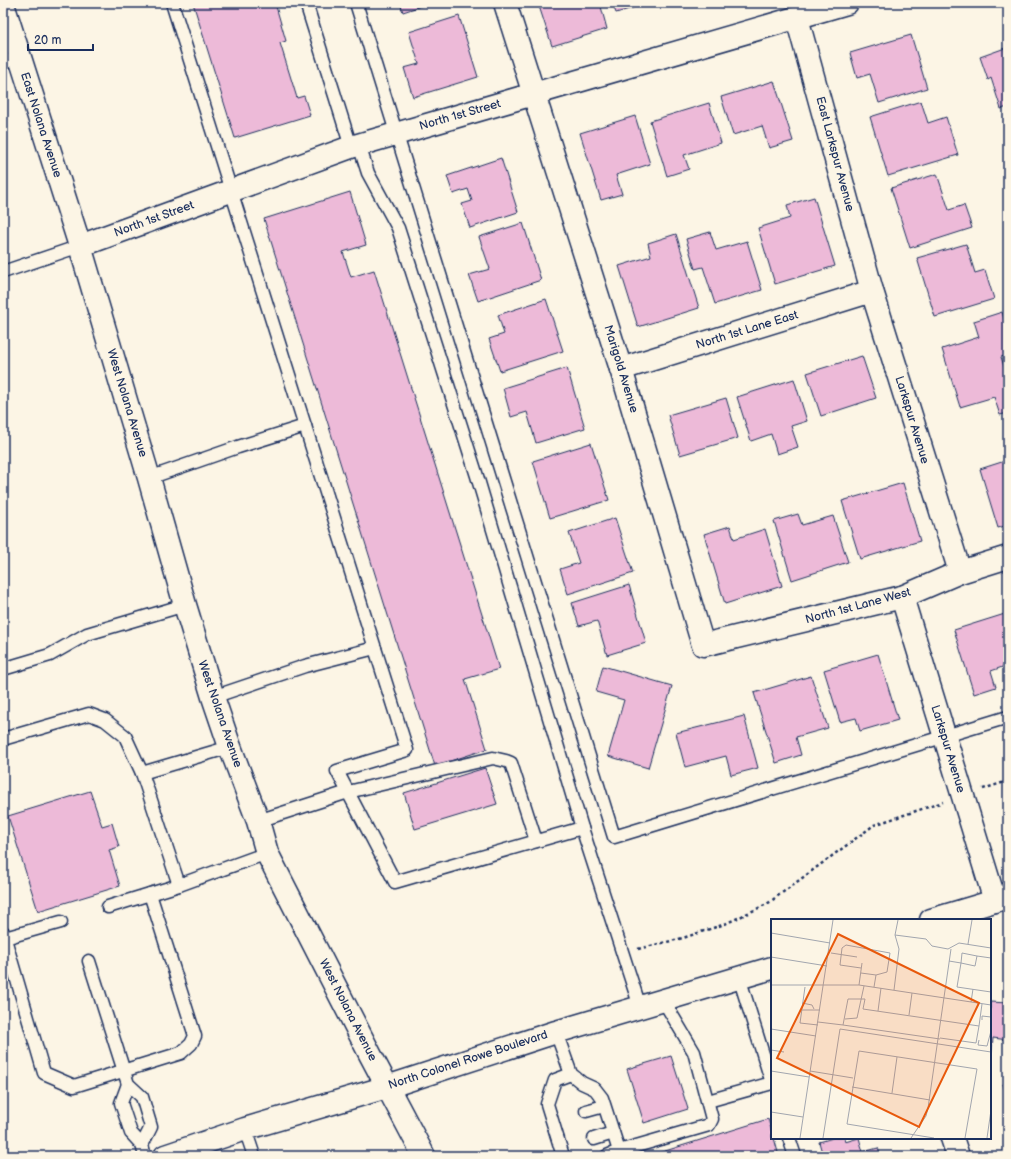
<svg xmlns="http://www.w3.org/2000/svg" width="1011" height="1159" viewBox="0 0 1011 1159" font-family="'Balsamiq Sans',sans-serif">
  <rect width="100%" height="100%" fill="#fcf5e5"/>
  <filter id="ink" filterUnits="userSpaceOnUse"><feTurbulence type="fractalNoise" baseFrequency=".025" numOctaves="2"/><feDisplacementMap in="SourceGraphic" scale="8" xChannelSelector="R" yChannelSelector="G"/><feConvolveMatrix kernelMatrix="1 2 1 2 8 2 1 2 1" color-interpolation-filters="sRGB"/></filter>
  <g filter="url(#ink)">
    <g fill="#edbad8" stroke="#1b2f5e">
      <path d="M193,3H275L286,41L280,43L297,98L304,96L310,115L235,138Z"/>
      <path d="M400,3H430L403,12Z"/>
      <path d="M538,3H600L607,29L552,46Z"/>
      <path d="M612,3H649L616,13Z"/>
      <path d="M459,16L478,77L413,97L404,68L419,64L409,32Z"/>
      <path d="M911,35L927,88L879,103L870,74L857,78L850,53Z"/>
      <path d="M1008,47V107L1001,109L991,78L988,80L980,57Z"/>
      <path d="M774,81L793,141L769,148L762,126L733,135L721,97Z"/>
      <path d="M921,101L928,123L946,117L958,155L888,176L870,117Z"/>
      <path d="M709,103L721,143L684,155L689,169L667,176L650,121Z"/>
      <path d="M635,116L650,164L616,175L622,194L601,200L580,133Z"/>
      <path d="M501,158L518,212L470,228L462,204L472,201L468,189L453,194L447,176Z"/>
      <path d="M937,174L949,210L964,205L972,228L910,248L891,188Z"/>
      <path d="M350,192L366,245L343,252L351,277L374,270L499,669L465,679L487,749L435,766L264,219Z"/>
      <path d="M814,197L835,266L775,284L758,228L790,218L787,205Z"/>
      <path d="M523,223L541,280L478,301L469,275L490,269L479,237Z"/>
      <path d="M710,232L716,250L747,241L762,290L715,304L703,267L695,269L686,239Z"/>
      <path d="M676,234L699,308L638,327L619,266L651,256L648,243Z"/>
      <path d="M966,244L975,273L985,270L994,299L935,317L917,258Z"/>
      <path d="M546,299L563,351L500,371L489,339L504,334L498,315Z"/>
      <path d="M1002,312L1008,332V355L1001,357L1008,379V413L1000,415L994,397L960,407L942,349L979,337L974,321Z"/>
      <path d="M862,356L876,398L821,416L807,373Z"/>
      <path d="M567,368L585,428L536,443L527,412L511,417L503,388Z"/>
      <path d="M794,379L807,421L791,426L798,447L777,454L771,434L751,441L737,397Z"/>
      <path d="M726,398L738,438L680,455L668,415Z"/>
      <path d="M591,443L609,500L550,518L533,461Z"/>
      <path d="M1008,460V525L998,528L980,469Z"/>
      <path d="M903,483L920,541L860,559L842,501Z"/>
      <path d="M798,514L802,525L833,516L848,562L792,580L774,521Z"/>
      <path d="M615,518L633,573L568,594L560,569L579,563L569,533Z"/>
      <path d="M730,526L734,539L765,529L782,586L725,604L704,534Z"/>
      <path d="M629,585L646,643L607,655L597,621L579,626L572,603Z"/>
      <path d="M1008,613V665L991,671L996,687L974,694L954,630Z"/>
      <path d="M878,654L898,720L860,731L856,718L840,722L824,670Z"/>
      <path d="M603,666L672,686L648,768L608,756L624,700L596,692Z"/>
      <path d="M811,676L828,728L796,737L801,755L776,763L754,693Z"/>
      <path d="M744,716L758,768L731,775L726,756L685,767L676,733Z"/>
      <path d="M485,768L497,804L415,829L404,793Z"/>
      <path d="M90,791L102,826L112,823L119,847L109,850L120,886L38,911L8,816Z"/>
      <path d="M990,1002L1008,1003V1040L993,1038L990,1069Z"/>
      <path d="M671,1056L688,1109L644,1123L627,1069Z"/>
      <path d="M1008,1083V1101L1003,1084Z"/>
      <path d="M768,1119L772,1133V1138H774L779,1156H649Z"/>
      <path d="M833,1138H844L845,1142L859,1138L863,1152L878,1148L881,1156H823L819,1142Z"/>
    </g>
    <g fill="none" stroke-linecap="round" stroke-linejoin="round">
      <g stroke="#1b2f5e" stroke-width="15">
        <g id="service">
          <path d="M172,3L407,750L337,771L395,882L582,828L640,1007"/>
          <path d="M306,3L351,147"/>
          <path d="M356,3L614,837L1008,717"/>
          <path d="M3,63L20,57"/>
          <path d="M359,145L368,173L398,228L477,476L582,828"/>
          <path d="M3,272L80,246"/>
          <path d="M149,478L238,447L305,426"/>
          <path d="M3,669L50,655L87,634L185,605"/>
          <path d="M213,697L305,666L375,648"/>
          <path d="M3,739L89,714L105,720L125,736L142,773L230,747"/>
          <path d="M142,773L179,885"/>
          <path d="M258,821L348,792L493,758L506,761L511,763L536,841"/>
          <path d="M108,907L179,885L267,853"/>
          <path d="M3,932L44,1073L74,1086L181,1053L191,1044L195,1036L150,894"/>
          <path d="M5,938L61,922"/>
          <path d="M89,961L128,1084L142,1097L151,1127L142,1145"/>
          <path d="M739,977L772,1083"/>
          <path d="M556,1032L571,1074L582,1083L595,1089L602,1098L619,1151"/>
          <path d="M128,1084L121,1103L131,1133L142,1145L145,1156"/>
          <path d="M708,1101L772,1083"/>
          <path d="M586,1111L604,1106"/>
          <path d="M245,1129L254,1156"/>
          <path d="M789,1138L795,1156"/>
          <path d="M594,1139L613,1133"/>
          <path d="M563,1156L547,1104L555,1080L571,1074"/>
          <path d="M607,1156L619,1151L709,1125L712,1119L694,1052L663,1000"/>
        </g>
      </g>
      <g stroke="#1b2f5e" stroke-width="25">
        <g id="minor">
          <path d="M505,3L621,369L703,645L902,597L960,572L1008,557"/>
          <path d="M797,18L872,291L960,572"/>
          <path d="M80,246L351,147L847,3"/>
          <path d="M621,369L872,291"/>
          <path d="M902,597L995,901"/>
          <path d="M952,1138L958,1156"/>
        </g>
      </g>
      <g stroke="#1b2f5e" stroke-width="25">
        <g id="secondary">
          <path d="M3,4L80,246L149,478L185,605L213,697L230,747L258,821L267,853L371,1056L424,1156"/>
          <path d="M931,920L1008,897"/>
          <path d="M165,1156L245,1129L387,1087L556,1032L772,968"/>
        </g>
      </g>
      <g stroke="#1b2f5e" stroke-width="2.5" stroke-dasharray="3 3" stroke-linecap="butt">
        <path d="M983,789L1008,781"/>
        <path d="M638,949L683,938L725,924L767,904L874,825L943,802"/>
      </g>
      <use href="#service" stroke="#fcf5e5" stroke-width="12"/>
      <use href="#minor" stroke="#fcf5e5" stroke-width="22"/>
      <use href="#secondary" stroke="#fcf5e5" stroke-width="22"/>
    </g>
  </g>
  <g text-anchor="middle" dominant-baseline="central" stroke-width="3" stroke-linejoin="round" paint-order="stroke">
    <g font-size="12" fill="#1b2f5e" stroke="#fcf5e5">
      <text transform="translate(460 115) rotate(-16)">North 1st Street</text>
      <text transform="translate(41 125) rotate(72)">East Nolana Avenue</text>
      <text transform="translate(835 154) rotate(75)">East Larkspur Avenue</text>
      <text transform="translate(154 219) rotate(-20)">North 1st Street</text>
      <text transform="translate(747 330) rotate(-17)">North 1st Lane East</text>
      <text transform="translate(621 369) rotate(73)">Marigold Avenue</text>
      <text transform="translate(127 403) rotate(73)">West Nolana Avenue</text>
      <text transform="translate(912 420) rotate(73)">Larkspur Avenue</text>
      <text transform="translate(858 606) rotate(-15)">North 1st Lane West</text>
      <text transform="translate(220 714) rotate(71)">West Nolana Avenue</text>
      <text transform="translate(948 749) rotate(73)">Larkspur Avenue</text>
      <text transform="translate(348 1010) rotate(63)">West Nolana Avenue</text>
      <text transform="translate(468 1060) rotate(-18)">North Colonel Rowe Boulevard</text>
    </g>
  </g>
  <g transform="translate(771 919)">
    <rect width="220" height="220" fill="#fcf5e5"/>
    <path fill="none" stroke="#a2a6af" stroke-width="1" d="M0,14L59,24M124,16L155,20L161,27L177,30L188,24L220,29M197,25L201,1M60,34L86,38M206,37L220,39M0,38L56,47M178,42L190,44L204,47L206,37L191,34L190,44L186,68L220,73M90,49L69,46L71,29L75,26L119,34L116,53L105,56L103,68M90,54L105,56M0,66H88L220,86M88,66L91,44M34,68L29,104L47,106M123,71L128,30L124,16L127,1M200,83L202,70M31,84L41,86L43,90M31,91H49M107,92L110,69M138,96L141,74M74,100L86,99L93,67M211,101V97L220,98M47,103L72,106L77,80H94L92,90L208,107L211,85M72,106L169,120M0,110L45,117M169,119L205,124L208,107M208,121L207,126L216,127L220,112M0,131L13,133M0,152L38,158M39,152L82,159M81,168L159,181M121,174L126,138M0,193L32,198M29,219L62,1M52,219L69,110L220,133M140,219L155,197L157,189L180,30M163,219L76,205L88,132L206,150L194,219M216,219L220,191"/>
    <path fill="#e8590c" fill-opacity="0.15" stroke="#e8590c" stroke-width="2" d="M67,15L208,84L148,208L6,139Z"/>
    <rect width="220" height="220" fill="none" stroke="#1b2f5e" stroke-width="2"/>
  </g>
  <rect width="1011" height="1159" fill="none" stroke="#fcf5e5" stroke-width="16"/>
  <rect x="8" y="8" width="995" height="1143" fill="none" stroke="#1b2f5e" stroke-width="1.5" filter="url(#ink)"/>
  <path d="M28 44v6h65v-6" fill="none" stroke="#1b2f5e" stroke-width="2"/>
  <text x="34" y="44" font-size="12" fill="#1b2f5e" stroke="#fcf5e5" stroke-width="3" paint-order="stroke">20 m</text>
</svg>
